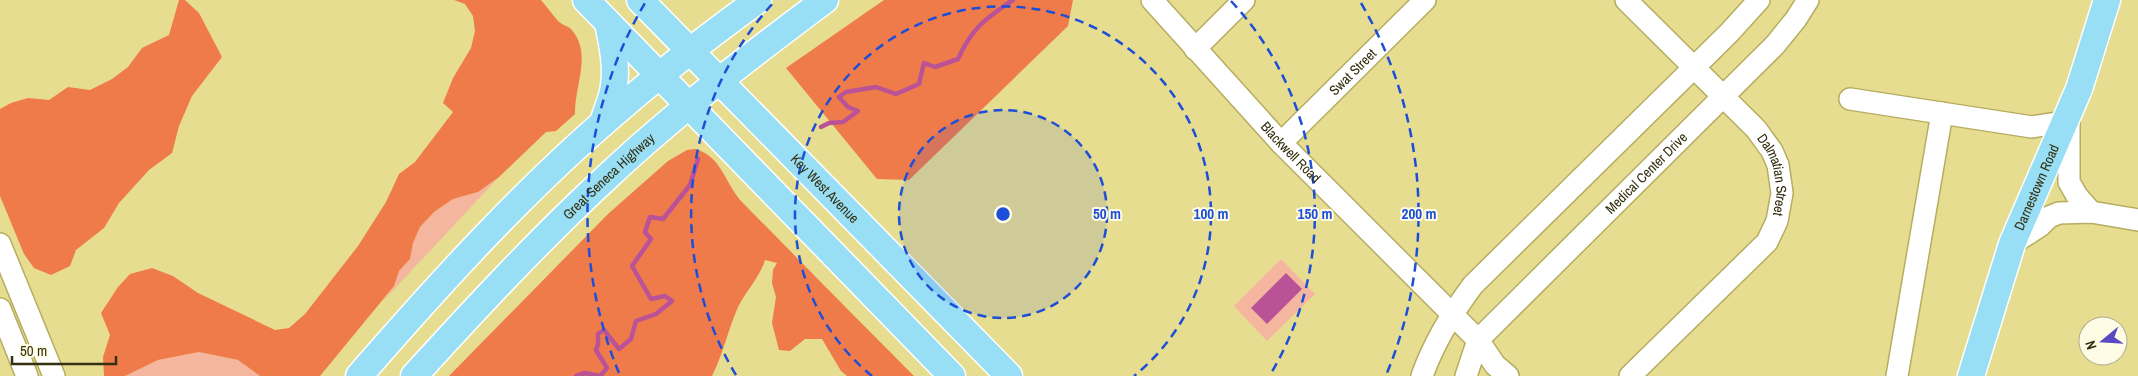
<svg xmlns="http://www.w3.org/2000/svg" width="2138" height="376" viewBox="0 0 2138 376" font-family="'Archivo Narrow',sans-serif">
  <rect width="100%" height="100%" fill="#e6dd90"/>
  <g fill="#f4b69e">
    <path d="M499,177L383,301L394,286L399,271L410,259L413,243L420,227L434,212L453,199L478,192Z"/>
    <path d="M1281,259L1315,294L1267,341L1234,306Z"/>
    <path d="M199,352L238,360L260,376H125L158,360Z"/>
  </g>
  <g fill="#ef7b4b">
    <path d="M179,0H185L199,13L222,57L192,96L179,126L172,153L149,170L119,203L104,228L76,250L70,266L51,275L34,268L24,254L0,196V109L11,103L28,98L49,100L68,87L90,90L112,79L128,67L142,48L169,35Z"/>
    <path d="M454,0H541C547,7 552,14 558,21C562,25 568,26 571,29C593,53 574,87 575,114L556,131L546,132L499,177L478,192L453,199L434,212L420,227L413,243L410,259L399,271L394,286L320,376H260L238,360L199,352L158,360L125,376H104L103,357L110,335L101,313L118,287L130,274L152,268L173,276L198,293L275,330L289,328L305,314L358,246L386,202L399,174L415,162L453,112L443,103L453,78L471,48L475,31L473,16L465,4Z"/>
    <path d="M884,0H1073L1068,26L909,180L877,179L786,68Z"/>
    <path d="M695,149C722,156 725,184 742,202C799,260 856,318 914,376H847L841,371L822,339H805L790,351L779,350L772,323L776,297L772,283L773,270L777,263L765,260C760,277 746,291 738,307C728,330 723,354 712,376H449L608,214L668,161L687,150Z"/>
  </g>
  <path fill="#b95297" d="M1286,273L1302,289L1267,324L1251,308Z"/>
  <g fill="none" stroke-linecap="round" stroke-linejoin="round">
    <g stroke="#b95297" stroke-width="4.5">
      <path d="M821,127L829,123L843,122L858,111L848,107L839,97L846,92L876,87L896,94L919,84L924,63L935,67L958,59C972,28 985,19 1013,0"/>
      <path d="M576,376L585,373L600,376L607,368L596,350L598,344V334L604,330L619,349L631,339L636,321L656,314L672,301L665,296L651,299L632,266L651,239L645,232L650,217L663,219L690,185L698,159"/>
    </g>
    <g stroke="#b6ad61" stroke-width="24">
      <g id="minor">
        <path id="s1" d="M1152,0L1281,143L1478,340L1495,365L1508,376"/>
        <path id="s2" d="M1626,0L1756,129L1772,151L1778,165L1782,193L1777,221L1767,242L1630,376"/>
        <path d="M1195,49L1244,0"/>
        <path d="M1850,99L2032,127L2064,122"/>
        <path d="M2069,117V182L2077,196L2091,212"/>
        <path id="s3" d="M1281,143L1425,0"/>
        <path d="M0,244L54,376"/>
        <path d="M2012,244L2040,226L2049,217L2059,213L2091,212L2138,220"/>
        <path d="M0,309L27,376"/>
        <path d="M1422,376C1434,342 1452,313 1473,285L1729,33L1759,0"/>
        <path id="s4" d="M1466,376L1478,340L1775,45L1796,19L1808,0"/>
        <path d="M1897,376L1942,113"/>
      </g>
    </g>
    <g stroke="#fff" stroke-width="29">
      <g id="major">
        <path d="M586,0L952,376"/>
        <path id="s5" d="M640,0L1009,376"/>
        <path d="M603,123C606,111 613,98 614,85C617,65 612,43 608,23"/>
        <path d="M359,376C439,284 525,189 618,110C663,71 710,35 758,0"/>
        <path id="s6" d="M414,376C476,308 539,240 607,177C675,113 750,56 825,0"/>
        <path id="s7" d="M1971,376L2012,244L2079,89L2107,0"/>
      </g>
    </g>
    <use href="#minor" stroke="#fff" stroke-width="21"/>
    <use href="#major" stroke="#98def4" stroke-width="26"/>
  </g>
  <circle cx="1003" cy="214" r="104" fill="#1d4ed8" fill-opacity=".12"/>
  <g fill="none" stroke="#1d4ed8" stroke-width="2.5" stroke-dasharray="9 6">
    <circle cx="1003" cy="214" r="104"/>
    <path d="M872 376A208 208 0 1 1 1134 376"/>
    <path d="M736 375A312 312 0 0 1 775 1M1231 1A312 312 0 0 1 1270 375"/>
    <path d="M619 373A416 416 0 0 1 645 3M1361 3A416 416 0 0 1 1387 373"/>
  </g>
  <g text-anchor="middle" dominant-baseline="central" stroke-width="4" stroke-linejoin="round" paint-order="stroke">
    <g font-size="14" fill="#343010" stroke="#fefce5">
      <text stroke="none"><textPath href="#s3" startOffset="101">Swat Street</textPath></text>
      <text stroke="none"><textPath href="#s1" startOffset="206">Blackwell Road</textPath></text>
      <text stroke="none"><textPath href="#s4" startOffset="275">Medical Center Drive</textPath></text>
      <text stroke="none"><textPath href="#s2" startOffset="234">Dalmatian Street</textPath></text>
      <text stroke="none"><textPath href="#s6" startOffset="279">Great Seneca Highway</textPath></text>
      <text stroke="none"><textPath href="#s7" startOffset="200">Darnestown Road</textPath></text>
      <text stroke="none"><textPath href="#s5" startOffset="264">Key West Avenue</textPath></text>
    </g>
  </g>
  <circle cx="1003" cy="214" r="8" fill="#1d4ed8" stroke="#fefce5" stroke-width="2.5"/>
  <g font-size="15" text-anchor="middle" font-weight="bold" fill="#1d4ed8" stroke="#fefce5" stroke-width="4" stroke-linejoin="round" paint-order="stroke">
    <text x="1107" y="219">50 m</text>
    <text x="1211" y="219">100 m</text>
    <text x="1315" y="219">150 m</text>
    <text x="1419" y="219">200 m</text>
  </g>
  <g transform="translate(2103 341) rotate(252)"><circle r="24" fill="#fefce5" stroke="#adaa90"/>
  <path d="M0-4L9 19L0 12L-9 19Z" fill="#574ac2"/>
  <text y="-8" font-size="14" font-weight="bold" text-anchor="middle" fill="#343010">N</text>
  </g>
  <path d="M12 356v8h104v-8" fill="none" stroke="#343010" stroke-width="2.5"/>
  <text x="20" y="356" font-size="15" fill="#343010" stroke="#fefce5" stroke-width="4" paint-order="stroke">50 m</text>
</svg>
